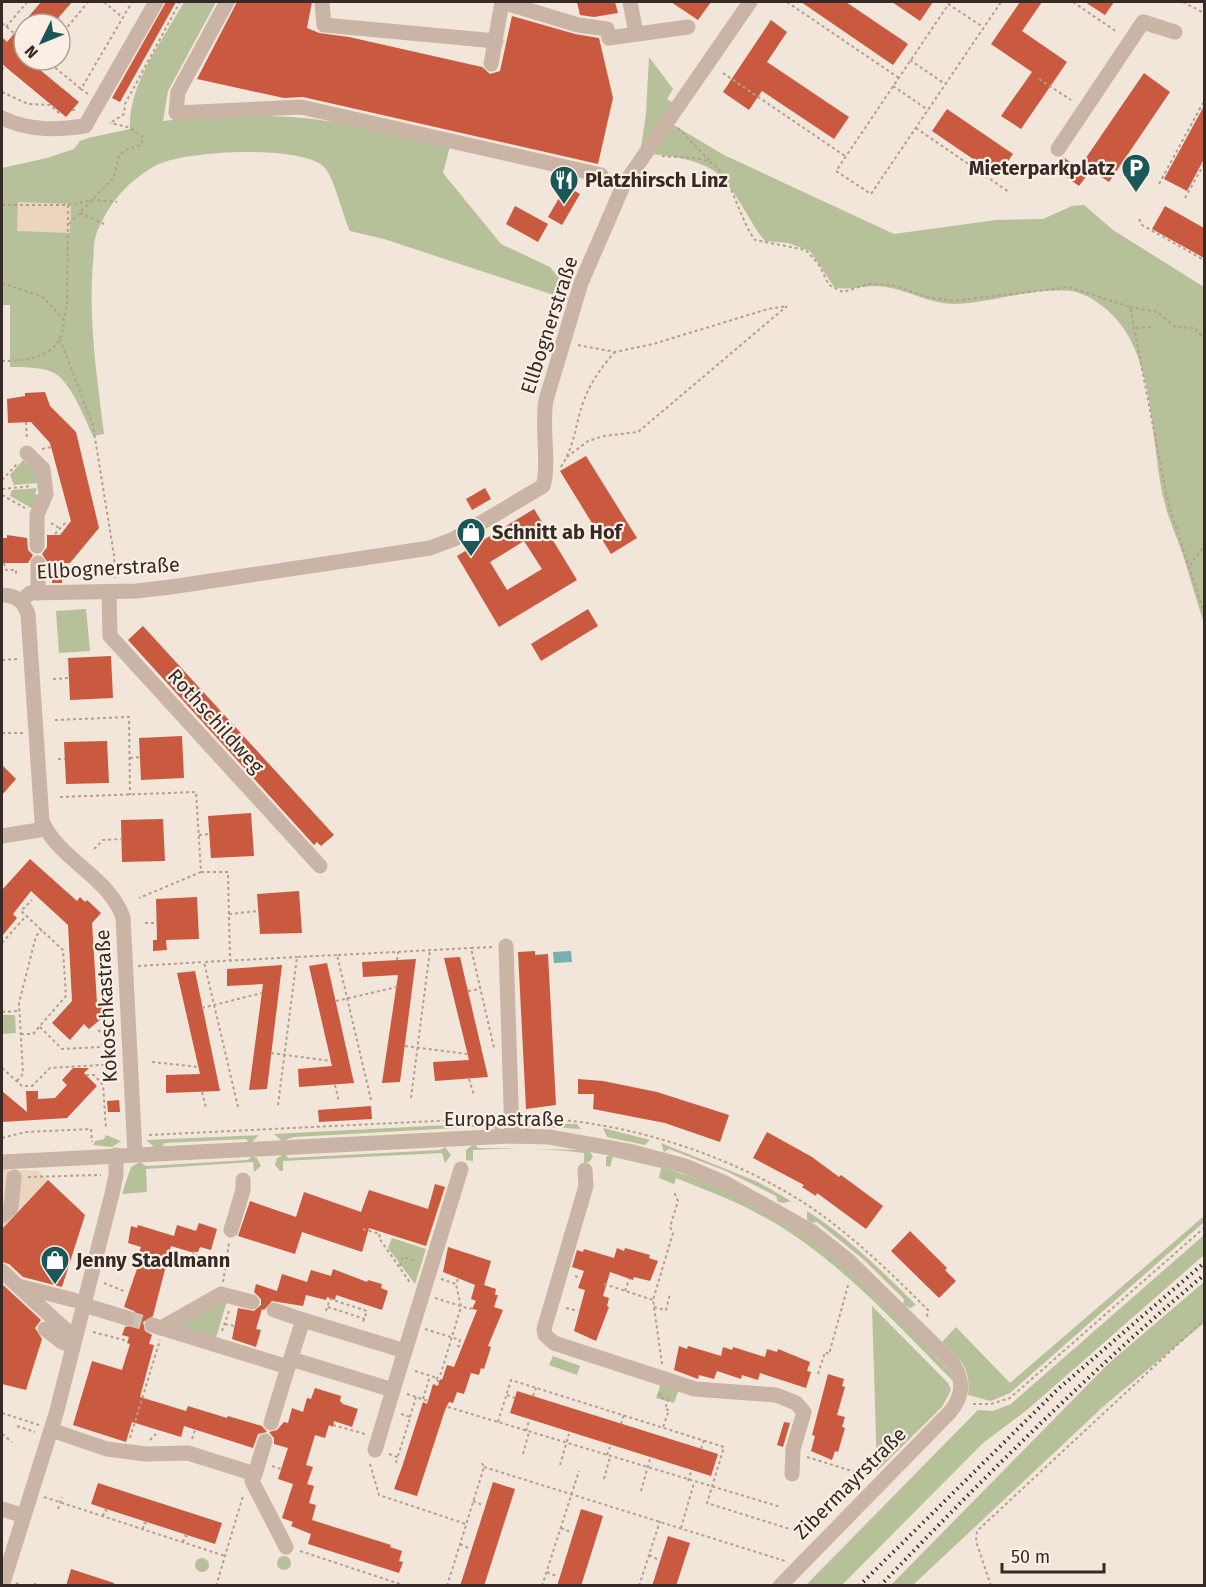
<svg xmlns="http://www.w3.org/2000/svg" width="1206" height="1587" viewBox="0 0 1206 1587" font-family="'Fira Sans',sans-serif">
  <rect width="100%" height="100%" fill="#f2e5d9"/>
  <g fill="#b6c199">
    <path d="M184,2H216L168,91L163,121C225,114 289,113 351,125C384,131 417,139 450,146L443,173L501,244L550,267L563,283L569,300L384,239L350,231C343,216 334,178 325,168C304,144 180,150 153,167C126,183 107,205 96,235C93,243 94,253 93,262C88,319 97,377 104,434L93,436C85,419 70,379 52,372C39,367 24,367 10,367V305H2V168L47,158L74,149L80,141L88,138L130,129C128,84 163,40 184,2Z"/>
    <path d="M649,57L673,89L667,99L676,105L640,154L646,114Z"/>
    <path d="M672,124L724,155L894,234L996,220L1043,219L1072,206L1084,205L1113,230L1204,287V624C1197,601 1190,578 1183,555C1177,537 1169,521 1165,504C1148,439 1159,344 1098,303C1090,297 1080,292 1070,291C1032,288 994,302 957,304C927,305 904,286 874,286C860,286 848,291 834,287L810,251L788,243L765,241C747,220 731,176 705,166C688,158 669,156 651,154Z"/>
    <path d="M23,460L27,464L31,462L39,470V483L14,485L10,475Z"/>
    <path d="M37,488L35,494L40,496L33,509L10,496L12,490Z"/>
    <path d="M86,609L90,651L59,653L56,611Z"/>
    <path d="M2,1015H15L16,1033L2,1034Z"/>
    <path d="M506,1122L497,1131L492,1126L294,1137L282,1141L274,1134Z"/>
    <path d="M519,1123L577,1124L581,1129L531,1126L527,1130Z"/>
    <path d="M603,1128L650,1140L645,1145L607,1137Z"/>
    <path d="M106,1135L121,1141L112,1147L93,1145L95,1141L104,1139Z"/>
    <path d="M259,1135L250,1144L246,1139L165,1143L160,1148L154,1147L146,1140Z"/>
    <path d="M661,1143L758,1182L791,1201L783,1203L778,1202L776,1196L726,1171L669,1149L664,1152Z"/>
    <path d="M474,1144L478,1148L589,1150L593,1157L589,1162L584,1163V1153C546,1148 510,1148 473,1150V1161L466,1160V1150Z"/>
    <path d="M445,1147L451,1155L445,1163L442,1153L283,1161V1171H280L275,1165L277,1158L285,1154L288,1158L440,1150Z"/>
    <path d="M610,1155C700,1171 788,1214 856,1276C888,1305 918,1339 949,1370L954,1382C895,1323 837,1257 764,1217C736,1201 706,1190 676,1178L674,1184L659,1178L661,1168L613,1157L610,1167L606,1166V1157Z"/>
    <path d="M252,1156L257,1158L261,1166L254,1172L253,1162L146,1169L147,1192L122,1194L131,1167L140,1162L146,1166L248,1160Z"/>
    <path d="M807,1211C848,1237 882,1271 916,1305L910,1308L903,1305L904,1299L863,1259L817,1222L811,1223L807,1219Z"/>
    <path d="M1204,1216V1222L1010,1393L991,1401L968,1395C971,1367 961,1360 942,1342L956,1327L1010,1383Z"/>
    <path d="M1204,1235V1255L1027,1410L983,1443L842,1585H806L978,1410L993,1411L1011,1404Z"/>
    <path d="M392,1238L426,1249L415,1284L388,1248Z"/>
    <path d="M1204,1282V1323L1106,1404L913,1585H891L1109,1363Z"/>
    <path d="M222,1300L227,1301L215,1341L170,1327Z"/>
    <path d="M872,1306L948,1383L951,1390L942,1407L877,1471Z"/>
    <path d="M553,1356L580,1366L577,1375L549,1365Z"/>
    <path d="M661,1383L679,1389L674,1403L656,1398Z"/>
    <circle cx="284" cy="1563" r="7"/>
    <circle cx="202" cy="1565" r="7"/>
  </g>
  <g fill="#ebd5bf">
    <path d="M18,202L71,204L70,233L17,231Z"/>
    <path d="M2,1169L38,1171L48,1180L2,1229V1207L4,1205L2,1199Z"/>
  </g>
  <path fill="#77b0af" d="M571,951L572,962L554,963L553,952Z"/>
  <g fill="#c95a40" fill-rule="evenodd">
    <path d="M41,2H72L53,24H24V60H28L79,102L66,117L2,64V37L7,42Z"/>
    <path d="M166,2H176L120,102L112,98Z"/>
    <path d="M237,2H312L307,28L319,33L349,37L482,67L490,74L500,71L512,16L575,34L599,38L613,98L598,164L303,97L284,98L197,79Z"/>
    <path d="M577,2H615L618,13L594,17L580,15Z"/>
    <path d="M671,2H711L698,20Z"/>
    <path d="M801,2H846L908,44L893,65Z"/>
    <path d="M892,2H933L920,21Z"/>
    <path d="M1020,2H1042L1022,31L1067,62L1021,129L1001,116L1032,72L991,44Z"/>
    <path d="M1085,2H1114L1105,15Z"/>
    <path d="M771,20L787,32L767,62L849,117L834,139L762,91L749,110L723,92Z"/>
    <path d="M1144,73L1170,92L1109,182L1091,170L1079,186L1055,169L1063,157L1079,168Z"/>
    <path d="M1204,106V159L1187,191L1164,179Z"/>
    <path d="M947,109L1013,154L998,176L932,131Z"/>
    <path d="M566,186L580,194L562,225L548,217Z"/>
    <path d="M515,206L548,224L538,242L506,224Z"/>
    <path d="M1165,206L1204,228V258L1152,229Z"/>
    <path d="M45,392L50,406L76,432L99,528L70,563H63L62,583H52V563H48L42,554L47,547V535H60L71,521L50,443L31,422L8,423L7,399L25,396V393Z"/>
    <path d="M586,456L637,538L611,554L560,471Z"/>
    <path d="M485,488L491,499L472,510L466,499Z"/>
    <path d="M534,509L577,580L499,627L457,556ZM524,541L542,569L507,590L490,562Z"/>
    <path d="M7,535L27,538L28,550L33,555L28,563H2V538H7Z"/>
    <path d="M588,609L598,626L541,661L531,644Z"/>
    <path d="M143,626L334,835L321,846L317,842L314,845L128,640Z"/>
    <path d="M111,656L113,698L70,700L68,658Z"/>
    <path d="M182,736L184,778L141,780L139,738Z"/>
    <path d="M107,741L109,783L66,784L64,742Z"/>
    <path d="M2,765L16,779L2,795Z"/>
    <path d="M251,813L254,856L211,858L208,816Z"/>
    <path d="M163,819L165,861L122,862L121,820Z"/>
    <path d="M30,859L77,901L80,897L85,902L87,900L101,913L92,923L97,1003L108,1013L89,1029L84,1024L70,1040L52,1023L72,1001L68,925L31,891L13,914L17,918L2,936V890Z"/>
    <path d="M299,891L302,933L260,934L257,894Z"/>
    <path d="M197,897L199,939L166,940L167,950L153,951V940H163H157L156,899Z"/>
    <path d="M535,951V955L548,954L556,1105L526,1109L518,952Z"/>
    <path d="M460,957L488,1077L435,1081L433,1062L469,1060L444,958Z"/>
    <path d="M416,959L400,1082L382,1083L398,975L363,977L362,962Z"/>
    <path d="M327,963L354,1083L299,1087L298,1069L332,1066L309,966Z"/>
    <path d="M282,965L267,1089L249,1090L263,984L227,986V969Z"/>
    <path d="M195,971L220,1091L166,1093V1075L200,1074L177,973Z"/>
    <path d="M73,1068H89L84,1073L97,1086L67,1118L2,1122V1091L27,1112L26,1091H38V1099L55,1098L67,1085L62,1080Z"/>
    <path d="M578,1079L603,1081L657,1092L729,1115L720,1142L665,1123L593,1109L594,1094H578Z"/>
    <path d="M119,1100L120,1112H108L107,1101Z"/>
    <path d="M371,1106L372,1119L319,1122L318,1110Z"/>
    <path d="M767,1132L812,1157L839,1177L841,1175L883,1206L866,1229L817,1193L816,1196L802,1187L804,1185L753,1158Z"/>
    <path d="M48,1180L85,1215L62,1287L23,1277L9,1264L2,1262V1229Z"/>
    <path d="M435,1184L445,1187L426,1246L369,1228L362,1252L302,1232L295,1254L238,1236L250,1201L296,1217L304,1192L361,1212L369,1190L428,1209Z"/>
    <path d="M199,1223L217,1229L211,1250L200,1247L198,1252H191L171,1246L153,1316L143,1322L145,1331L152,1335L149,1344L154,1345L140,1397L186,1411L188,1406L227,1418L228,1416L262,1426L267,1432L258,1434L253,1448L184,1426L181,1437L132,1422L126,1442L73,1425L92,1361L122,1370L130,1344L127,1343L129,1337L122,1335L125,1327L134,1325L137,1316L134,1311L124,1307L142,1254L139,1253L141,1247L128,1243L131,1226L137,1228L138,1225L174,1236L177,1225L196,1231Z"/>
    <path d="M910,1231L947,1268L945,1270L956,1281L939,1298L891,1251Z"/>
    <path d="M448,1247L491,1261L484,1285L496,1289L495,1295H498L494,1307L503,1310L488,1346L491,1347L484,1369L481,1368L479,1375L471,1373L464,1394L457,1392L453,1403L449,1402L445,1410L417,1496L394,1489L402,1467L423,1402L427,1404L433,1384L438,1386L440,1379L442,1380L447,1365L454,1367L477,1310L472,1309L476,1301L471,1299L475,1285L443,1272Z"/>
    <path d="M617,1248L624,1251L625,1248L650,1255L649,1258L658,1261L650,1281L634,1277L633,1280L610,1272L603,1296L609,1298L607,1306L609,1307L596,1341L574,1331L585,1290L578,1288L584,1271L572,1267L577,1250L583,1252L584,1249L614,1258Z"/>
    <path d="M333,1269L367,1282L368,1280L382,1284L381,1288L388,1291L382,1310L336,1295L335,1300L327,1297L326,1300L306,1295L303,1306L272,1301L264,1310L262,1309L256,1329L261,1330L256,1347L232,1339L238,1308L254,1311L261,1305V1299L254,1292L256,1284L277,1291L282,1274L307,1282L311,1270L331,1276Z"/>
    <path d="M2,1284L41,1320L35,1328L42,1339L26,1390L2,1384Z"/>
    <path d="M679,1346L687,1349L688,1346L721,1356L723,1347L732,1350L733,1347L765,1357L767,1349L777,1352L778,1349L810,1362L807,1371L811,1372L806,1388L760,1373L758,1380L742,1375L741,1379L717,1371L714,1379L699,1375L698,1379L674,1370Z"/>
    <path d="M828,1374L844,1379L842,1386L845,1387L837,1415L845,1417L842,1427L845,1428L838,1452L835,1451L832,1460L811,1451L815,1436L812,1435Z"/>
    <path d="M315,1388L341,1396L340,1401L343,1404L358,1409L352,1427L334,1421L333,1427L329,1425L325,1438L315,1435L306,1465L313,1467L307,1484L314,1486L309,1503L316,1505L312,1520L391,1545L390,1547L402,1551L399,1561L403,1562L399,1573L308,1544L311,1534L291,1526L293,1522L282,1518L293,1484L278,1479L288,1448L274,1444V1438L269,1432L277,1430L284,1422L288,1423L292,1408L303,1412L307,1398L311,1399Z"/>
    <path d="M517,1391L718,1454L711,1476L510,1413Z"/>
    <path d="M784,1422L790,1423L783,1447L777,1445Z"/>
    <path d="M493,1482L515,1489L484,1586H460Z"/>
    <path d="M98,1483L222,1523L215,1544L91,1504Z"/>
    <path d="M581,1509L603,1516L581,1586H557Z"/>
    <path d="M668,1536L690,1543L676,1586H652Z"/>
    <path d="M71,1569L114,1583V1586H66Z"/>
  </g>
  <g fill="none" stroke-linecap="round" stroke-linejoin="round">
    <path stroke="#ccc0b5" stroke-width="15" stroke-dasharray="15 8" stroke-linecap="butt" d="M127,1318L152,1325"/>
    <g stroke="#b69e8f" stroke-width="2" stroke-dasharray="3 3" stroke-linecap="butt">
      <path d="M104,2L122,17"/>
      <path d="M787,2L899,78"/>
      <path d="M950,2L836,171L871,194L1001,2"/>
      <path d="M1073,2L1117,32"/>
      <path d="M1183,2L1204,13"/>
      <path d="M948,4L983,27"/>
      <path d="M2,23L15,34"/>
      <path d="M6,27L27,2"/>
      <path d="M60,36L88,2"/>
      <path d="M46,60L81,89"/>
      <path d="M910,60L945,84"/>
      <path d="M2,70L4,66"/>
      <path d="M723,73L845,156"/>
      <path d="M1039,79L1071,100"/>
      <path d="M893,86L928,110"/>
      <path d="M2,92L28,104L50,105L61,115"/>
      <path d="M88,94L81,89L132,2"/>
      <path d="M72,110H78"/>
      <path d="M112,122L124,114L125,104L180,2"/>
      <path d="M678,128L712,163"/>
      <path d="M916,128L1009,192"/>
      <path d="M662,156C677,158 701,155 714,165C732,178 740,221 755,240L806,250L819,265L829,285L843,292L869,284L892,285L927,297L954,301L1069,287L1130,307L1168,503L1204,613"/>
      <path d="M1203,162H1204"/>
      <path d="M1159,184L1204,101"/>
      <path d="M1185,198L1204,164"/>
      <path d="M2,205H68L67,305L64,320"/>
      <path d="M68,205L94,200L117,202"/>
      <path d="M80,213L104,224"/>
      <path d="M1139,219L1142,225L1204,260"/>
      <path d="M69,224L114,177L119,155L128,149L141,145L143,137L128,127L110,123"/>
      <path d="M2,283L43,297L64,320C63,356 31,361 2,361"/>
      <path d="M1130,307L1157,312L1175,327L1195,328L1204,339"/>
      <path d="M1136,328L1151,327"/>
      <path d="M60,339L93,426L114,555L115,578"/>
      <path d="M578,345L615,352L653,344L768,309L787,306"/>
      <path d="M26,422L27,440"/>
      <path d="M42,449L51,447"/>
      <path d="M567,457L588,441L604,436L638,432L787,306"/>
      <path d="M561,467C576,443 575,424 584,400C591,382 602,366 615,352"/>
      <path d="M2,480L18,463"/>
      <path d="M2,489L32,486"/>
      <path d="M2,495L25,508"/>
      <path d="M51,523L59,528"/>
      <path d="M55,534L66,522"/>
      <path d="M4,563L6,570H16V576"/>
      <path d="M1190,565L1204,546"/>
      <path d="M2,660L17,659"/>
      <path d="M53,679L69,678"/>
      <path d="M55,720L129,717L130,795"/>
      <path d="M2,733H23"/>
      <path d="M130,758L140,757"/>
      <path d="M58,759H65"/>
      <path d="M60,797L196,792L201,872L139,898"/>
      <path d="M199,835L209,834"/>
      <path d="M94,849L103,840L121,839"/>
      <path d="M201,872H228L230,960"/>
      <path d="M229,914L258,911"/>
      <path d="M145,923H156"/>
      <path d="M2,943L26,916"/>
      <path d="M492,947L471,948L494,1048"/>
      <path d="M397,960L398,952"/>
      <path d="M138,966L204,962"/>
      <path d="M468,991L480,989"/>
      <path d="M336,1001L397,987"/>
      <path d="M202,1008L262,993"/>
      <path d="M2,1012L19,1011"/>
      <path d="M40,1027L62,1049L100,1047L108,1038"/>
      <path d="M98,1030L108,1038L116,1037"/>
      <path d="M21,1034H33L66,996L63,950L21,911L32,900"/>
      <path d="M405,1046L467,1054"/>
      <path d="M271,1053L331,1061"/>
      <path d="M152,1062L199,1067"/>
      <path d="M2,1068L22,1086H32L50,1068L117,1064"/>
      <path d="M86,1075H94L103,1085L106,1129"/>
      <path d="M469,1079L474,1095"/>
      <path d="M17,1081L23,1074L19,1003L36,936L42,930"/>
      <path d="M335,1085L339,1102"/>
      <path d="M202,1092L206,1108"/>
      <path d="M411,1098L430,950"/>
      <path d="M371,1100L337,955L471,948"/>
      <path d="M278,1105L297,957L337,955"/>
      <path d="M238,1107L204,962L297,957"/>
      <path d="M526,1118C623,1119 740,1157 819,1213C858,1241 894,1276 928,1310L927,1317"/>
      <path d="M149,1135L497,1118"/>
      <path d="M2,1138L26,1132L91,1129L92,1142"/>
      <path d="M28,1177L101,1175"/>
      <path d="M363,1229L380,1234L379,1238L411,1284"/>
      <path d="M194,1251L193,1254L226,1263"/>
      <path d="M400,1266L403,1257L417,1261"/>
      <path d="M575,1276L581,1278"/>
      <path d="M441,1279L456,1284L458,1279"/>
      <path d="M223,1282L229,1243"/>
      <path d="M104,1283L126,1292"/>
      <path d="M604,1284L653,1300"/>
      <path d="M625,1291L629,1279"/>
      <path d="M435,1298L470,1309L473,1307"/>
      <path d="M328,1307L365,1319"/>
      <path d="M654,1307L666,1310L670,1294"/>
      <path d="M566,1308L578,1311"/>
      <path d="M326,1311L330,1299L367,1311L363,1322"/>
      <path d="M225,1324L234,1326"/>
      <path d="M425,1329L460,1340L458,1346L461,1347"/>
      <path d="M222,1331L229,1311"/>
      <path d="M93,1332L128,1341"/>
      <path d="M662,1364L653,1300L673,1233L670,1227L678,1201L674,1192"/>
      <path d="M415,1371L434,1377L439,1382"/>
      <path d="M818,1374L825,1352L829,1354L849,1282"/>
      <path d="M436,1379L440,1376L461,1307L456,1284"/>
      <path d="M660,1393L659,1397L668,1400L665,1409L669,1410L663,1427"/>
      <path d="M407,1394L428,1401"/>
      <path d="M507,1395L515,1398"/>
      <path d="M533,1396L536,1388"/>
      <path d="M423,1399L430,1376"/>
      <path d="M973,1404H991L1010,1398L1204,1228"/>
      <path d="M448,1407L781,1507"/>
      <path d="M2,1413L39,1425"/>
      <path d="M401,1414L410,1417L409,1421L412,1422"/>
      <path d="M410,1417L416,1397"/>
      <path d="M498,1422L511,1380L724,1447L707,1503L809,1535"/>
      <path d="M621,1424L624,1415"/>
      <path d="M333,1425L365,1434"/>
      <path d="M17,1426L35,1432"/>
      <path d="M526,1431L529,1421"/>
      <path d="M2,1434L12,1442"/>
      <path d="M130,1438L160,1340"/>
      <path d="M192,1439L195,1430"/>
      <path d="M150,1440L156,1434"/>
      <path d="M701,1449L704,1440"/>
      <path d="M389,1454L397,1457L396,1462L400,1463"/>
      <path d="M523,1454L529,1432"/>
      <path d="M607,1455L610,1447"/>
      <path d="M398,1456L409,1421"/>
      <path d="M807,1457L868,1476"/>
      <path d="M370,1464L379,1495L466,1524"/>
      <path d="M560,1465L569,1434"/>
      <path d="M272,1466L281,1469"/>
      <path d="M484,1467L785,1561"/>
      <path d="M604,1479L610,1457"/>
      <path d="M688,1481L691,1472"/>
      <path d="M641,1491L650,1459"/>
      <path d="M44,1497L225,1556"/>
      <path d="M473,1501L482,1505"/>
      <path d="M58,1509L62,1497"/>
      <path d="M103,1516L105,1510L109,1512"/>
      <path d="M561,1528L570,1532"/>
      <path d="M681,1528L694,1483"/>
      <path d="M143,1529L144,1523L150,1524"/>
      <path d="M183,1542L185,1536L189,1537"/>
      <path d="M460,1544L468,1548"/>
      <path d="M300,1551L406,1586"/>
      <path d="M649,1555L657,1559"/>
      <path d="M547,1572L556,1576"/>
      <path d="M16,1583L22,1586"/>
      <path d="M35,1586V1583"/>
      <path d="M216,1586L243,1496"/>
      <path d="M447,1586L484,1467L482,1463"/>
      <path d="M542,1586L579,1471"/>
      <path d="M639,1586L660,1521"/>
      <path d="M991,1586L976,1541L977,1531L1204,1320"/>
    </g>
    <g stroke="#cab4a5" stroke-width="15">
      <path d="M227,2L178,92L176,113L301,107L601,175"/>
      <path d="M322,2L324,25L496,41"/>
      <path d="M630,2L636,33"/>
      <path d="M491,64L502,2L578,25L607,29L609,38L688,27"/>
      <path d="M2,118C29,131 56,130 85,126L156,2"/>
      <path d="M1058,149L1143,22L1175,32"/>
      <path d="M27,453L43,469L46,494L37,515V546"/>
      <path d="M38,563V593"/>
      <path d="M109,592L110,636L320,866"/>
      <path d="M2,595C16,595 23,601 28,614L42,821C60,861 107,875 123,917L135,1154"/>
      <path d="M21,601L30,593L136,591L171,587L430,548L454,539L543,486C550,464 541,426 546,400L581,283L623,186L750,2"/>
      <path d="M2,836L45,829"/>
      <path d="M506,946L512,1136"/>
      <path d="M2,1162L512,1136L549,1137L633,1152L685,1166L725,1183L811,1231L849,1261L952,1362C964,1380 964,1395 950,1412L780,1586"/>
      <path d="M585,1170L586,1186L544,1329L545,1335L554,1343L695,1389L776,1395L796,1403L804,1412L793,1449L792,1474"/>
      <path d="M2,1216L11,1208L14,1177"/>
      <path d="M231,1230L243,1190V1180"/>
      <path d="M2,1271L18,1286L74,1300"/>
      <path d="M20,1288L66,1330"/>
      <path d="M84,1305L127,1318"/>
      <path d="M274,1310L303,1320"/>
      <path d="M152,1325L288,1367L303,1320L405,1351L393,1390L291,1359"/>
      <path d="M161,1328L221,1294L252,1302"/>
      <path d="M45,1329L62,1342L73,1346"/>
      <path d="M405,1351L461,1169"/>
      <path d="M271,1423L288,1367"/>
      <path d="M51,1430L107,1449L146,1454L188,1453L255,1474L265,1441"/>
      <path d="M375,1450L393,1390"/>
      <path d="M255,1474L252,1481L286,1547"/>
      <path d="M2,1509L24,1516"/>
      <path d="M2,1586L56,1414L112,1194L116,1175V1155"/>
    </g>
    <g stroke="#362a26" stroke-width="4" stroke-dasharray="1.5 4.5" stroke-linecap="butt">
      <path d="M859,1586L1057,1390L1204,1263"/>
      <path d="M880,1586C983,1478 1090,1371 1204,1275"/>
    </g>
  </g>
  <defs>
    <g id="parking-pin" transform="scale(1.5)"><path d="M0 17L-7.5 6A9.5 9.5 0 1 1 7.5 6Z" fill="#1b5758" stroke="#faefe5"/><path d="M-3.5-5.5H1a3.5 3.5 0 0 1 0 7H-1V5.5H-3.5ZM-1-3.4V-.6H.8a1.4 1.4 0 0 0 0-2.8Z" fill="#fff"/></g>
    <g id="restaurant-pin" transform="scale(1.5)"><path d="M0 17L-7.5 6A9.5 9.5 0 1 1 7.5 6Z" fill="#1b5758" stroke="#faefe5"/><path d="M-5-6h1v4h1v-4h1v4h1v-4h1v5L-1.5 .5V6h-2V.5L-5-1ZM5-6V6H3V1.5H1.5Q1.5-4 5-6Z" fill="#fff"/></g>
    <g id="shop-pin" transform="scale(1.5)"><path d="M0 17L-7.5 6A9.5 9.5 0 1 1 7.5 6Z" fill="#1b5758" stroke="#faefe5"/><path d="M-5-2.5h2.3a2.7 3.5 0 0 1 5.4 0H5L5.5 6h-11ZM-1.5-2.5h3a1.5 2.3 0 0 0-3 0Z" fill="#fff"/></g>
  </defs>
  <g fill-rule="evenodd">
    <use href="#parking-pin" x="1136" y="168"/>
    <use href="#restaurant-pin" x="564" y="180"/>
    <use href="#shop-pin" x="471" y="532"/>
    <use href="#shop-pin" x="55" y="1260"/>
  </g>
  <g text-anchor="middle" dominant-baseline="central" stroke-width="4.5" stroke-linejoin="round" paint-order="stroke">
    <g font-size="20" font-weight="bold" fill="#362a26" stroke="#faefe5" text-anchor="start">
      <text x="1115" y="168" text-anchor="end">Mieterparkplatz</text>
      <text x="585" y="180">Platzhirsch Linz</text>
      <text x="492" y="532">Schnitt ab Hof</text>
      <text x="76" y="1260">Jenny Stadlmann</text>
    </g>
    <g font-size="20" fill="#362a26" stroke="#faefe5">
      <text transform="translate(549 325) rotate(-72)">Ellbognerstraße</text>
      <text transform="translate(108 568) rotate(-3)">Ellbognerstraße</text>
      <text transform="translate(216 721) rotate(48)">Rothschildweg</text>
      <text transform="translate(106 1006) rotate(-93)">Kokoschkastraße</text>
      <text x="504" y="1119">Europastraße</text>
      <text transform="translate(850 1483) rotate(-45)">Zibermayrstraße</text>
    </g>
  </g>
  <rect width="1206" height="1587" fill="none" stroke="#362a26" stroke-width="6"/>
  <g transform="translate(42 42) rotate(227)"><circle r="28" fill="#faefe5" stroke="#aca099" stroke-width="1.5"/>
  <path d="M0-4.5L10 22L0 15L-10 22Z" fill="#1b5758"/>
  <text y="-9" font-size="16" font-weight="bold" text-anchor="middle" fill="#362a26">N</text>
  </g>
  <path d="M1002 1563v9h102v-9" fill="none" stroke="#362a26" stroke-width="3"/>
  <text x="1011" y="1563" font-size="18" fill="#362a26" stroke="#faefe5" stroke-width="4.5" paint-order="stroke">50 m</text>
</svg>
